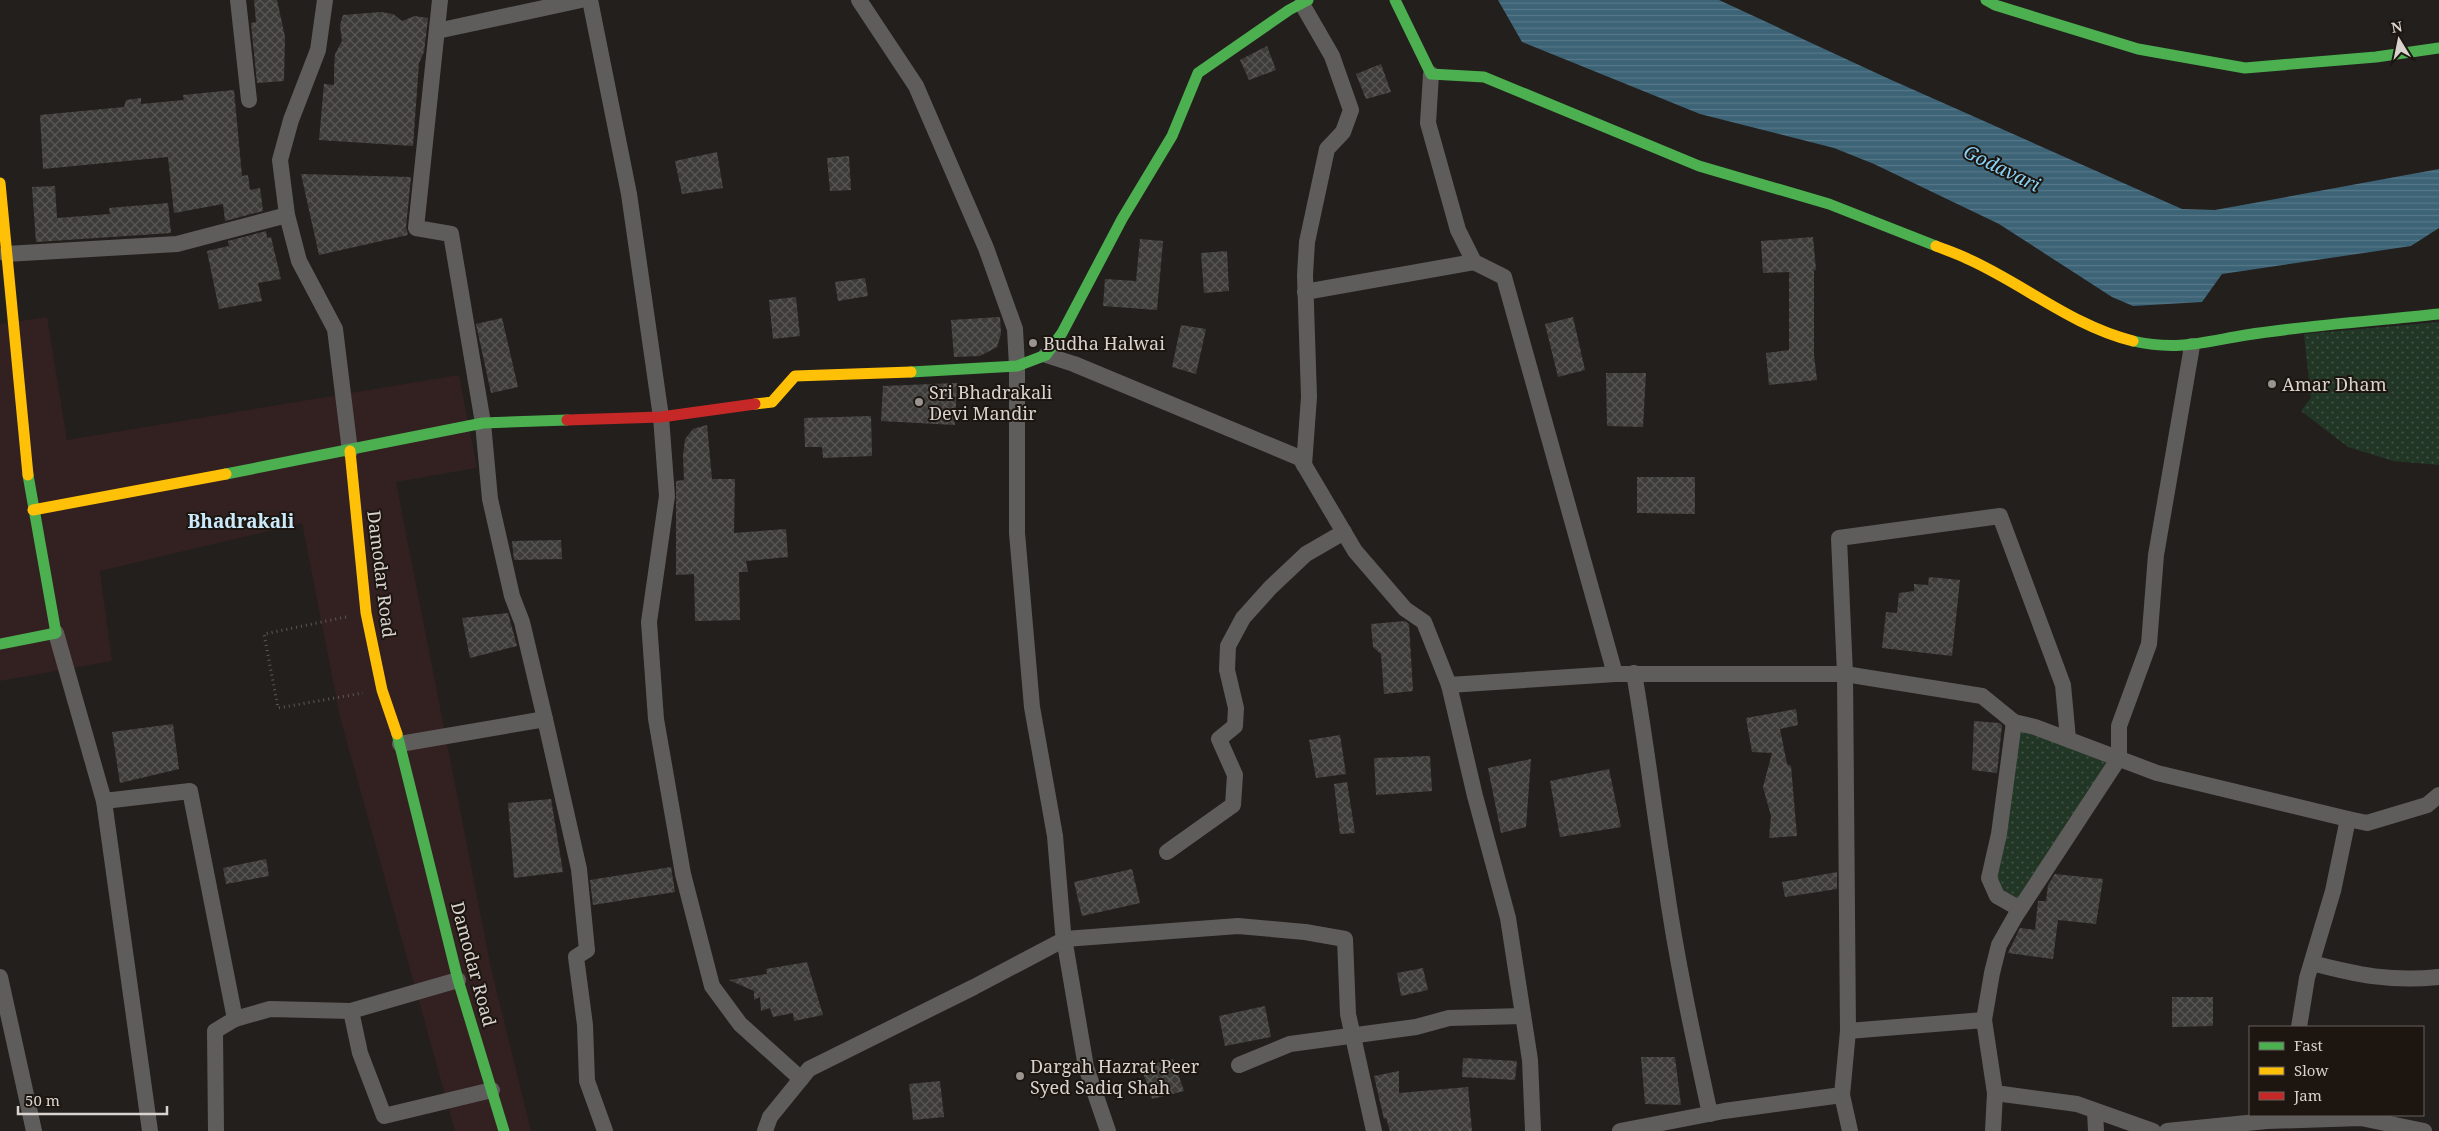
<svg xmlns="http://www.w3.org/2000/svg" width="2439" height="1131" viewBox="0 0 2439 1131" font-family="'Noto Serif',serif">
  <defs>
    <pattern id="grass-dots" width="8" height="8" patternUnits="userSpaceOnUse" patternTransform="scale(1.25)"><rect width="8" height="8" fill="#223626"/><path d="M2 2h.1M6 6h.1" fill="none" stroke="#415244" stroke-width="1.8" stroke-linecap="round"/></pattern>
    <pattern id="water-rules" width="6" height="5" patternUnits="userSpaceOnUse" patternTransform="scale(1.25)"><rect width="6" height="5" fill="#3c6376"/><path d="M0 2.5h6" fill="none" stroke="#577888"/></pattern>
    <pattern id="building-cross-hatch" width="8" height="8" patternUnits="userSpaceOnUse" patternTransform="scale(1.25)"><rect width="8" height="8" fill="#3e3c39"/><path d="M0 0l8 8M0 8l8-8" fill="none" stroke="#595755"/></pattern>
  </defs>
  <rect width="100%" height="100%" fill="#231f1c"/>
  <path fill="#322120" d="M47,317L67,440L459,375L477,468L396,482L491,968L531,1131H455L340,717L302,523L100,571L112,661L0,681V324Z"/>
  <g fill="url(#grass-dots)">
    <path d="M2439,322V465L2393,461L2348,447L2301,411L2311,398L2304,334Z"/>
    <path d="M2018,728L2111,760L2020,902L2001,894L1995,875Z"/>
  </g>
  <path fill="url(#water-rules)" d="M1498,0H1719L1887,78L2182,209L2215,210L2439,169V228L2411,246L2222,274L2202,302L2133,306L2112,297L1999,224L1874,164L1834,148L1700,114L1522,42Z"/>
  <g fill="url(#building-cross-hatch)">
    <path d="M254,0H277L285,37L284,81L257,83L251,23L256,22Z"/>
    <path d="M381,12L393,14L402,21L415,16L428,18L424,52L419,63L413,146L319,140L324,84L334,85V69L335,54L342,41L340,25L343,15Z"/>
    <path d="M1267,46L1276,70L1249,80L1240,60Z"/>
    <path d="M1381,64L1391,92L1366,99L1356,74Z"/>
    <path d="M234,90L242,176L248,175L250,190L260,188L263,211L225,221L223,204L174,213L168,157L43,169L40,115L124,107L126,100L141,98V104L184,100L183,95Z"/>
    <path d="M717,152L723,188L682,194L675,161Z"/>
    <path d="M849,156L851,190L830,191L827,158Z"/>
    <path d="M301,174L411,177L406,227L408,235L319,255Z"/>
    <path d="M55,186L57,218L110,214L109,208L168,203L171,233L36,242L32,187Z"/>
    <path d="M266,231L267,238L271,237L281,279L258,283L262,301L219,309L207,251L229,246L228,241Z"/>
    <path d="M1813,237L1816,270H1814V355L1817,380L1769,385L1766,353L1789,350V272L1763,273L1761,241Z"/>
    <path d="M1140,239L1163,241L1157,310L1103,306L1105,279L1136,281Z"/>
    <path d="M1227,251L1229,291L1204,293L1201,253Z"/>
    <path d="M865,278L868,296L838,301L835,282Z"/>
    <path d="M796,297L800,336L773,339L769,300Z"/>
    <path d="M1000,317L1001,334L997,347L980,356L954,357L951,320Z"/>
    <path d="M1573,317L1585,370L1558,377L1545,324Z"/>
    <path d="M502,318L518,387L491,393L476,324Z"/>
    <path d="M1181,325L1206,329L1196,374L1172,367Z"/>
    <path d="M1606,373H1646L1643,427L1607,426Z"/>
    <path d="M957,383L955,425L881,421L883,386Z"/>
    <path d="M871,416L872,456L823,458L822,447H805L804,418Z"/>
    <path d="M707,425L712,479H735L734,533L786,529L788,557L746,561L748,572H739L740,620L695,621L694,574L676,575V481L684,480L683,456L685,439L693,429Z"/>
    <path d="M1637,477H1695V514L1637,513Z"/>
    <path d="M561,540L562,559L514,560L512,541Z"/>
    <path d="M1929,577L1960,580L1952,656L1882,648L1886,612L1897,613L1899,593L1914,591V584L1928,585Z"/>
    <path d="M508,613L517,646L470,658L462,618Z"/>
    <path d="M1405,621L1409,624L1413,691L1384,694L1381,654L1373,647L1371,624Z"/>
    <path d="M1796,709L1798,725L1780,729L1787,764L1791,766L1797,836L1769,838L1771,816L1763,787L1772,753L1752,752L1746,718Z"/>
    <path d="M1974,721L1999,723L2002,725L1997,773L1972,770Z"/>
    <path d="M173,724L179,769L120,783L112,732Z"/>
    <path d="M1340,735L1346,774L1316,778L1309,740Z"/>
    <path d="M1430,756L1432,791L1376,795L1374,758Z"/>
    <path d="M1531,759L1526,827L1501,833L1488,768Z"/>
    <path d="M1609,769L1621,827L1560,837L1550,781Z"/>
    <path d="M1347,782L1355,833L1340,834L1334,784Z"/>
    <path d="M551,799L563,872L514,878L508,803Z"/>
    <path d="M266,859L269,876L226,884L223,868Z"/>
    <path d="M671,867L675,892L593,905L590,880Z"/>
    <path d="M1132,869L1140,903L1082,916L1074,882Z"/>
    <path d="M1837,872V889L1785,897L1782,882Z"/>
    <path d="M2055,874L2103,879L2096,924L2058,920L2053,959L2008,953L2020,928L2035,930L2038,901H2046L2048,885Z"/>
    <path d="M807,962L823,1015L794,1021L793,1013L773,1017L770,1008L761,1011L760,997L754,1000V991L729,980L767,974L766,969Z"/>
    <path d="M1423,968L1428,990L1401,996L1397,973Z"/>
    <path d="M2172,997H2213V1026L2172,1027Z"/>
    <path d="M1265,1006L1271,1037L1225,1046L1219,1016Z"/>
    <path d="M1641,1057H1675L1681,1105L1645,1104Z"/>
    <path d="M1463,1058L1517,1061L1515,1080L1462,1077Z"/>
    <path d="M1173,1059L1184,1091L1152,1099L1141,1067Z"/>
    <path d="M1399,1071V1093L1468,1087L1472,1131H1390L1386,1118L1384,1119L1374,1076Z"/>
    <path d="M940,1081L944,1117L913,1120L909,1084Z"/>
  </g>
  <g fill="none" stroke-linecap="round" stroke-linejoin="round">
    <path stroke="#5d5a59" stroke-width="3" stroke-dasharray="1 4" stroke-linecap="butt" d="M346,617L264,634L278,708L363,693"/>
    <g stroke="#5f5d5c" stroke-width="16">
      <path d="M238,0L249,100"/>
      <path d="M325,0L318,50L291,120L280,160L287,215L299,261L335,329L350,451"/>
      <path d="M440,0L416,228L451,234L483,423L490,499L512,596L522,622L545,719"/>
      <path d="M590,0L629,194L661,417L667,496L649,622L656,719L683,874L712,986L740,1024L801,1079"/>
      <path d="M859,0L916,86L986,248L1015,329L1017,366V533L1032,707L1055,836L1063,932L1086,1067L1108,1131"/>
      <path d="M1302,4L1332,56L1351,110L1343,132L1327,149L1307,242L1305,275L1309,397L1304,465"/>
      <path d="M437,31L581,0"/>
      <path d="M1431,74L1428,123L1458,230L1474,262L1504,277L1615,674"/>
      <path d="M6,254L177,244L287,215"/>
      <path d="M1305,292L1474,262"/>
      <path d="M1046,355L1074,364L1300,458L1355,551L1405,609L1424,622L1449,685L1615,674H1845L1982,696L2014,722L2035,727L2157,773L2348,819L2367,823L2427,805L2439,795"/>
      <path d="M56,633L104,801L150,1131"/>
      <path d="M1634,673C1646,742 1654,811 1665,879C1676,958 1693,1036 1710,1114"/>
      <path d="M1449,685L1475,796L1508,918L1530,1060L1533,1131"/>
      <path d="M2014,722L1999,834L1989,878L1997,896L2020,909"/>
      <path d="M400,744L545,719L579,869L587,950L576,957L585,1025L587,1081L605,1131"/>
      <path d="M104,801L190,791L235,1019"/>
      <path d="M1167,852L1233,805L1235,775L1219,739L1235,726L1236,708L1227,670L1228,646L1243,618L1270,588L1306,554L1344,532"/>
      <path d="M2312,963C2357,975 2392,982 2439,977"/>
      <path d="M0,977L34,1131"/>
      <path d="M458,980L351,1011L360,1053L384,1116L492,1090"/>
      <path d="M1984,1020L1992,973L1999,945L2016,915L2119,758V726L2149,644L2156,555L2192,346"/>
      <path d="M2299,1027L2307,978L2333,891L2348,819"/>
      <path d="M1848,1031L1984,1020L1995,1093L2077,1104L2153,1131"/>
      <path d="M1239,1065L1290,1044L1416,1027L1449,1018L1523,1016"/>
      <path d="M2095,1111L2096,1131"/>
      <path d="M216,1131L215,1031L235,1019L270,1009L351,1011"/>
      <path d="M765,1131L770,1117L809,1069L974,987L1065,939L1238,926L1305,932L1345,939L1348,1014L1374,1131"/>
      <path d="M1620,1131L1724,1111L1842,1095"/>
      <path d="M1850,1131L1842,1095L1848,1031L1845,674L1839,538L2000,516L2063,685L2068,739"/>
      <path d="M1993,1131L1995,1093"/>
      <path d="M2167,1131L2267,1121L2361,1118L2424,1131"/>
    </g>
    <g stroke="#4caf50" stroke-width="11">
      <path d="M1395,0L1431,74L1484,77L1699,166L1829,204L1936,246"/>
      <path d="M1986,0L1995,5L2138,49L2245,68L2376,57L2439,48"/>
      <path d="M2133,341C2178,351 2203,342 2246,335C2310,325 2375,321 2439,314"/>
      <path d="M911,372L1017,366L1046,355L1062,333L1122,219L1172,136L1198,73L1289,10L1308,0"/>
      <path d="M226,474L483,423L567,420"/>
      <path d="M0,644L56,633L28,475"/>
      <path d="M397,734L458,980L504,1131"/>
    </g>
    <g stroke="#ffc107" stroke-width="11">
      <path d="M0,183L28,475"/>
      <path d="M1936,246C1946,250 1958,254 1968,259C2024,284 2072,326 2133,341"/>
      <path d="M755,404L772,402L795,376L911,372"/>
      <path d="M350,451L366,613L382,690L397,734"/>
      <path d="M33,510L226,474"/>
    </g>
    <path stroke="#c62828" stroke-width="11" d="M567,420L661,417L755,404"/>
  </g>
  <g fill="#999490" stroke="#1c1510" stroke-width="2">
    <circle cx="1033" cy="343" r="5"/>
    <circle cx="2272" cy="384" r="5"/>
    <circle cx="919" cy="402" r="5"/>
    <circle cx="1020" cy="1076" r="5"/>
  </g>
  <g text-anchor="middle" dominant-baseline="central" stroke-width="4" stroke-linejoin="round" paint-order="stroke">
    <g font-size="18" fill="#d8d3cf" stroke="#1c1510" text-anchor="start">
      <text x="1043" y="343">Budha Halwai</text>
      <text x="2282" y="384">Amar Dham</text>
      <text x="929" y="392">Sri Bhadrakali<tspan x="929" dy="21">Devi Mandir</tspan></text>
      <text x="1030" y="1066">Dargah Hazrat Peer<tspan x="1030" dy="21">Syed Sadiq Shah</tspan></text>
    </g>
    <g font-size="18" fill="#d8d3cf" stroke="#1c1510">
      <text transform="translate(382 574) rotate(83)">Damodar Road</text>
      <text transform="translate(474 964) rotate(75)">Damodar Road</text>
    </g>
    <g font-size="19" font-style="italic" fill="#87d2f6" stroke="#1c1510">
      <text transform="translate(2002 168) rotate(26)">Godavari</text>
    </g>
    <g font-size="19" font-weight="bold" fill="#cae9fa" stroke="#1c1510">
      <text x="241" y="521">Bhadrakali</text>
    </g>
  </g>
  <rect x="2249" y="1026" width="175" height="90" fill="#1c1510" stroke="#67615c"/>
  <rect x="2259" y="1042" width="25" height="8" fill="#4caf50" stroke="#67615c"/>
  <text x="2294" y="1051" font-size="15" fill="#d8d3cf">Fast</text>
  <rect x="2259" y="1067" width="25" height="8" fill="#ffc107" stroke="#67615c"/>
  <text x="2294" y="1076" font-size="15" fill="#d8d3cf">Slow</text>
  <rect x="2259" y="1092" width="25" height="8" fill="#c62828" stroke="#67615c"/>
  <text x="2294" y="1101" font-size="15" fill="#d8d3cf">Jam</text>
  <g transform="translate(2399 40) rotate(350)" stroke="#1c1510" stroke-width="4" paint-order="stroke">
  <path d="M0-4L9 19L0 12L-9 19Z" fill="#d8d3cf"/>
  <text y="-8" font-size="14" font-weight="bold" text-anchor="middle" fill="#d8d3cf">N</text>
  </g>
  <path d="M18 1106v8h149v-8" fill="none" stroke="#d8d3cf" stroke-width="2.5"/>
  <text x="25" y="1106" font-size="15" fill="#d8d3cf" stroke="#1c1510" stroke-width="4" paint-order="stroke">50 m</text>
</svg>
